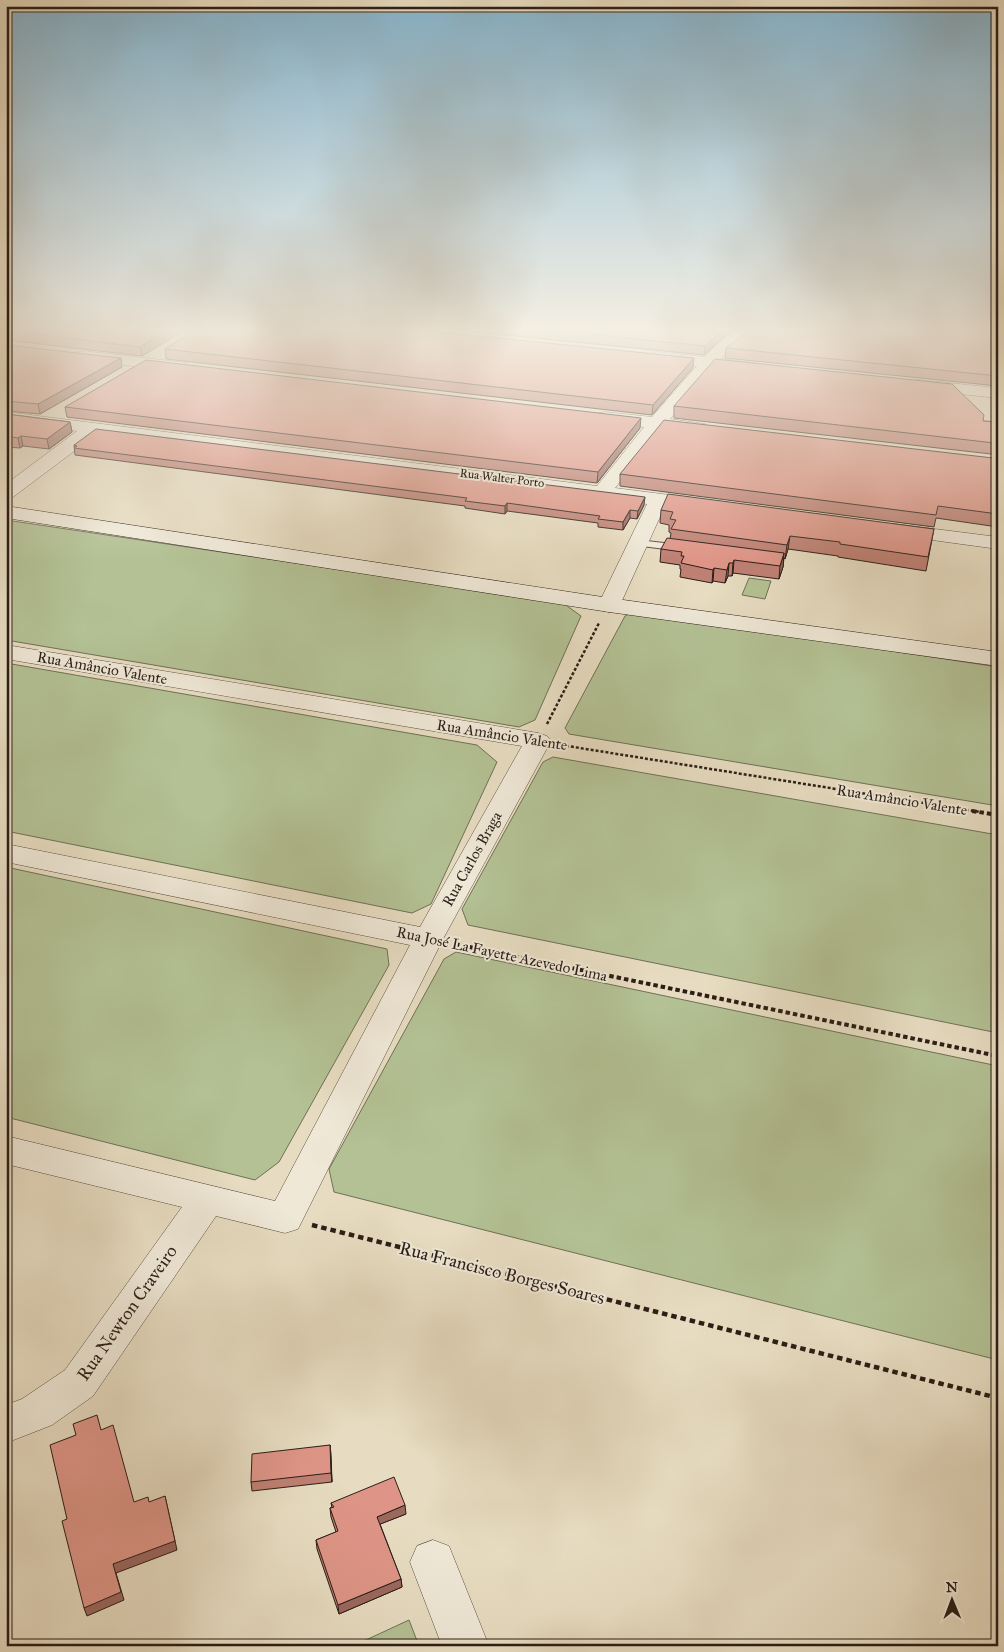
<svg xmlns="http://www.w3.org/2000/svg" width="1004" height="1652" viewBox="0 0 1004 1652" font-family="'IM FELL Great Primer',serif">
  <rect width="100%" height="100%" fill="#e7dcc1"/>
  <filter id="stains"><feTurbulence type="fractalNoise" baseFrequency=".004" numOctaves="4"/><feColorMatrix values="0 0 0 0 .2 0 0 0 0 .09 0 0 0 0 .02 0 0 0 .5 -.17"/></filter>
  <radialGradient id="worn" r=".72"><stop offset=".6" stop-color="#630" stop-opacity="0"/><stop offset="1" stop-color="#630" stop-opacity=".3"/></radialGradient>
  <g fill="#b3c194" stroke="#6f7056">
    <path d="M6,520L563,603L581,616L535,720L519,727L6,640Z"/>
    <path d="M749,578L771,581L765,599L742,595Z"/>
    <path d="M633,612L998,667V806L569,734L565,728L625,616Z"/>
    <path d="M6,663L477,745L497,762L431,904L412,913L6,831Z"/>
    <path d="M553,757L998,835V1033L468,925L462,909L543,762Z"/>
    <path d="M6,867L387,949L389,965L279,1162L255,1180L6,1117Z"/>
    <path d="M456,952L998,1066V1360L334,1192L329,1169L444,959Z"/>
    <path d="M409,1620L419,1646H353Z"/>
  </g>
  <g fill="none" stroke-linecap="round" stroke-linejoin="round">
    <g stroke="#5a4e42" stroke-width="2">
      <path id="service" d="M638,540L681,545L687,548L681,551L634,545L632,543L634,541Z"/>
    </g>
    <g stroke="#5a4e42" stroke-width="1">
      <g id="minor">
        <path d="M756,330L762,332L764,335L762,338C738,344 739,339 721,359L756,363L758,367L756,371L750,372L713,368L670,419L705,424L708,428L705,432L699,433L662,429L615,488L701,499L708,501L711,505L708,509L701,511L665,506L620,605L617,610L609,612L601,610L598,605L647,504L97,434L13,497L6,499V484L77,431L6,422V412L597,486L644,427L599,421L596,417L599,413L605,412L652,417L697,366L650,360L648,357L650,354L656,352L705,357C725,335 726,333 756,330Z"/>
        <path d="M83,351L180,362L186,363L188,367L186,371L180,372L77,359L75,356L77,353Z"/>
        <path d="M919,380L998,388V398L913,389L911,385L913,381Z"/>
        <path d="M895,524L998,537V549L888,534L885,530L888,526Z"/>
        <path d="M6,645L538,733L547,736L551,741L443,939L298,1229L285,1233L216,1216L93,1396L52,1425L6,1443V1405L22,1399L65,1370L182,1207L6,1164V1136L275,1201L410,945L6,862V844L420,927L522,746L6,659Z"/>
        <path d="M433,1540L449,1546L489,1646H442L410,1562L417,1546Z"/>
      </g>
    </g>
    <g stroke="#2b1e17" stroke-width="1">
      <path id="secondary" d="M6,506L609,598L998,652V666L609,612L6,518Z"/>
    </g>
    <g stroke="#2b1e17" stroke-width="2.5" stroke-dasharray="3 2" stroke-linecap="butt">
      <path d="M547,724L599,623"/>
      <path d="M561,745L980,812"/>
    </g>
    <g stroke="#2b1e17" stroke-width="4" stroke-dasharray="4.5 3" stroke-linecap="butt">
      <path d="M972,811L998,815"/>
      <path d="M455,944L998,1056"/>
    </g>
    <path stroke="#2b1e17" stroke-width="4.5" stroke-dasharray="5.5 4" stroke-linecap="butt" d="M312,1225L998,1398"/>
    <use href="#service" fill="#efe8d7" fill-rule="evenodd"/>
    <use href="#minor" fill="#efe8d7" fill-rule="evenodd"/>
    <use href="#secondary" fill="#efe8d7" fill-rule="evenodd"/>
  </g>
  <g fill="#bf8074" stroke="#2b1e17">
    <path d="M6,329H186L142,356L6,340Z"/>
    <path d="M446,329H743L728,334L704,355Z"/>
    <path d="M754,329H998V386L725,358L726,348L761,330Z"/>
    <path d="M6,345L122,367L40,414L6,411Z"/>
    <path d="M165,349L693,368L652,415L166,359Z"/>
    <path d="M674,406L983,421L998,422V456L991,454L674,418Z"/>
    <path d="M65,407L640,428L597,483L67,417Z"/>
    <path d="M6,414L70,422L72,432L49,449L23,446L20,448L6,447Z"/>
    <path d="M74,445L644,505L637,519L630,518L623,530L598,527V523L507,511L505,514L465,508V506L75,455Z"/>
    <path d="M998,457V527L936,518L934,527L620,486V474L993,458Z"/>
    <path d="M661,510L934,529L926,571L838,557V556L788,549L785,559L784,558L783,567L779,579L733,573L732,576H728L725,583L713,581L712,583L680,577L681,569H680V565L660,562L661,549L670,539L671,533L669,532V525L660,523Z"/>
    <path d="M330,1445L332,1482L252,1491L251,1482Z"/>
    <path d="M331,1503L406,1514L380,1524L401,1579L402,1587L339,1614L317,1549L316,1540L336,1532L331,1517L330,1508H332Z"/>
  </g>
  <g fill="#9b685e" stroke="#2b1e17">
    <path d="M170,329H186L142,356L140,347Z"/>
    <path d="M724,329H743L728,334L704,355L705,346Z"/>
    <path d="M121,358L122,367L40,414L38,404Z"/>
    <path d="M694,358L693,368L652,415L653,405Z"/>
    <path d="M641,418L640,428L597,483L598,472Z"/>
    <path d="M70,422L72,432L49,449L47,439Z"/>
    <path d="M21,436L23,446L20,448L18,438Z"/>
    <path d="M645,497L644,505L637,519L638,511Z"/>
    <path d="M507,503V511L505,514V506Z"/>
    <path d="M630,510V518L623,530V522Z"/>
    <path d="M790,536L788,549L785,559L787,545Z"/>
    <path d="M784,553L783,567L779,579L780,566Z"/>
    <path d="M734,560L733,573L732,576L733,563Z"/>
    <path d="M729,563L728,576L725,583L727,570Z"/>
    <path d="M714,568L713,581L712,583L713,570Z"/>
    <path d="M330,1445L331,1454L332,1482L331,1473Z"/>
    <path d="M165,1496L177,1550L116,1573L124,1600L87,1616L84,1608L113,1564Z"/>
    <path d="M405,1505L406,1514L378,1525L377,1517Z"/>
    <path d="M401,1579L402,1587L339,1614L338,1605Z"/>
  </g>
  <g fill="#de9587" stroke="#2b1e17">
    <path d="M6,329H170L140,347L6,331Z"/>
    <path d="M196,329H409L694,358L653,405L165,349Z"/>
    <path d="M538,329H724L705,346Z"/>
    <path d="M765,329H998V376L726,348L741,336L765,330Z"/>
    <path d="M6,345L121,358L38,404L6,401Z"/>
    <path d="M715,359L952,384L984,415L983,421L998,422V444L994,443L674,406Z"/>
    <path d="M146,360L641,418L598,472L65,407Z"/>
    <path d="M6,414L70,422L47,439L21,436L18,438L6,436Z"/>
    <path d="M664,420L993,458L998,457V514L938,506L936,515L620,474Z"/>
    <path d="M96,429L645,497L638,511L630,510L623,522L598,519L600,516L507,503L505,506L465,501L467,498L74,448L77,446L74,445Z"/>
    <path d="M668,494L934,529L928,557L840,544V542L790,536L787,545L671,529L676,520L670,519L673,512L661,510Z"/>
    <path d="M667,538L784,553L780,566L734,560L733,563H729L727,570L714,568L713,570L681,563L684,556H681L682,552L661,549Z"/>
    <path d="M97,1415L101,1430L113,1425L134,1502L148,1497L149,1502L165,1496L175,1541L113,1564L121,1592L84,1608L62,1521L67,1519L50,1445L76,1435L73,1424Z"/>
    <path d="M330,1445L331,1473L251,1482L252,1454Z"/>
    <path d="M394,1477L405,1505L377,1517L401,1579L338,1605L316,1540L338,1531L330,1508L334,1507L331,1503Z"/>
  </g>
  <linearGradient id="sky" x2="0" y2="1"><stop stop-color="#87b7d1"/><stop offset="0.59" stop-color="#f4efe3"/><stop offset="1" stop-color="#f4efe3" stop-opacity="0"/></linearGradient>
  <rect width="1004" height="560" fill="url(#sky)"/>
  <g text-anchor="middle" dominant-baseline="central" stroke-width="4" stroke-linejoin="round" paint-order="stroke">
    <g font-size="12" fill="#2b1e17" stroke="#efe8d7">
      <text transform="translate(502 478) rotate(7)">Rua Walter Porto</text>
    </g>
    <g font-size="15" fill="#2b1e17" stroke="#efe8d7">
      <text transform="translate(102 668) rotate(10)">Rua Amâncio Valente</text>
      <text transform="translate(502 735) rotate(9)">Rua Amâncio Valente</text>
      <text transform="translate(902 800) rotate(9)">Rua Amâncio Valente</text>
      <text transform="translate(472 859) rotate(-61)">Rua Carlos Braga</text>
      <text transform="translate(502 954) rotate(12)">Rua José La Fayette Azevedo Lima</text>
    </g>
    <g font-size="18" fill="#2b1e17" stroke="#efe8d7">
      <text transform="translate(502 1273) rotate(14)">Rua Francisco Borges Soares</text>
      <text transform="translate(127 1313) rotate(-55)">Rua Newton Craveiro</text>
    </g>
  </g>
  <rect width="1004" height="1652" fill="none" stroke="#e7dcc1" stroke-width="25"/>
  <rect x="8" y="8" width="989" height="1637" fill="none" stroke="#2b1e17" stroke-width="2.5"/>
  <rect x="12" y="12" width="979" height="1627" fill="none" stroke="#2b1e17"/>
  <g transform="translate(952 1600) rotate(359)" stroke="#efe8d7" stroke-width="4" paint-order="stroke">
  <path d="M0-4L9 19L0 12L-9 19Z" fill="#2b1e17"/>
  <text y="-8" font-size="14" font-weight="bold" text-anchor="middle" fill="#2b1e17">N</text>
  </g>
  <rect width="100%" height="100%" filter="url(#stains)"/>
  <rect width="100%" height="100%" fill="url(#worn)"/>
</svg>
